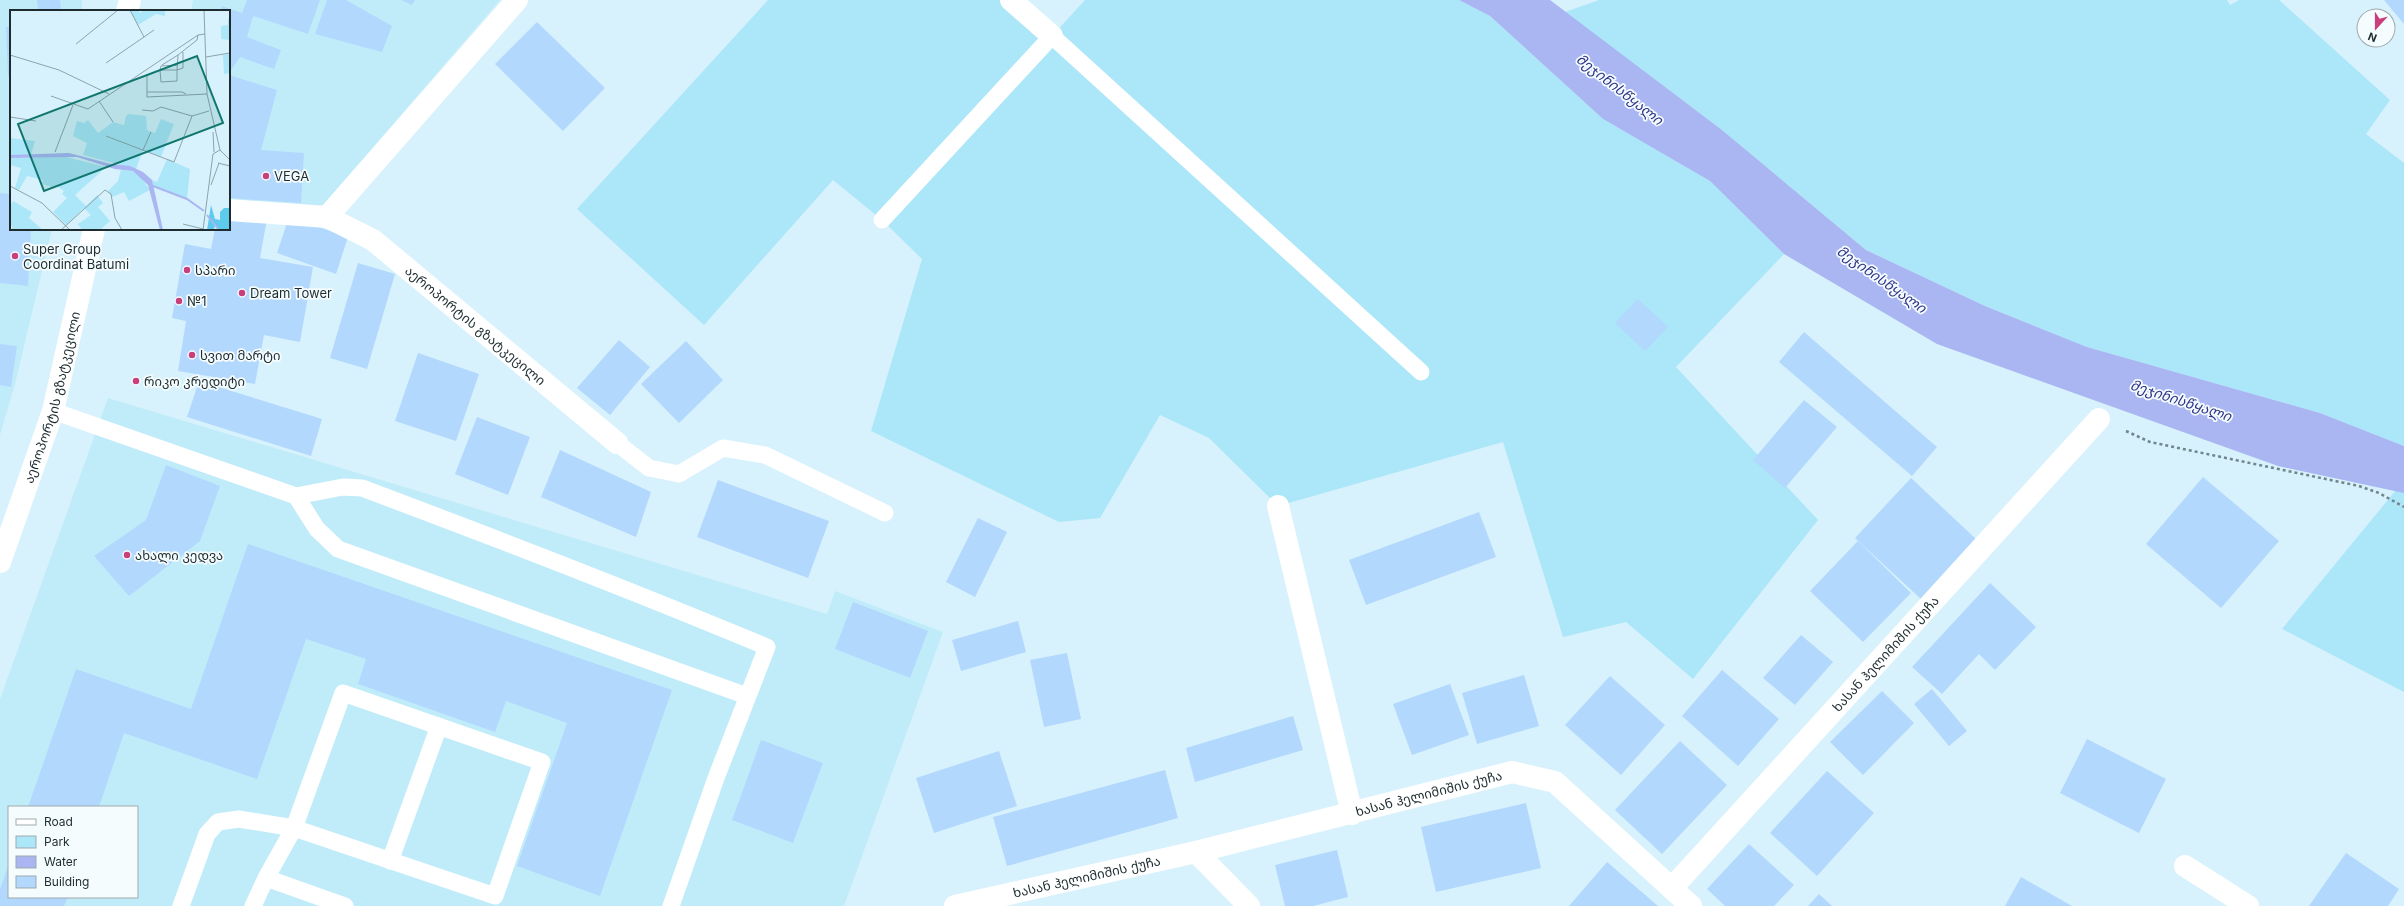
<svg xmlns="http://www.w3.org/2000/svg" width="2404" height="906" viewBox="0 0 2404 906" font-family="Inter,'Noto Sans Georgian',sans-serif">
  <rect width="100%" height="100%" fill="#d7f2fc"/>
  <g fill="#c0ecfa" fill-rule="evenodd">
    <path d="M0,0H82V11H11V229H52L15,384L0,435Z"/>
    <path d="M193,0H500L320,209L229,201V11H191Z"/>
    <path d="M108,398L827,614L835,591L943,632L844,906H0V699ZM9,807H137V897H9Z"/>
  </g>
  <g fill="#ace6f9">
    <path d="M768,0H1011L1052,36L1085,0H1459L1490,16L1603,119L1710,181L1784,254L1676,367L1818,520L1693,679L1626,622L1563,637L1503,442L1278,506L1209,438L1160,415L1100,518L1059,522L871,431L922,259L882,220L833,180L704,325L577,209Z"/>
    <path d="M1599,0H2227L2230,5L2239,0H2279L2390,100L2366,134L2404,163V446L2320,413L2087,347L1985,306L1866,250L1722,130L1565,12Z"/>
    <path d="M2396,490L2404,493V692L2282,629Z"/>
  </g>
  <path fill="#a9b6f2" d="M1459,0H1550L1722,130L1866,250L1985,306L2087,347L2320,413L2404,446V493L2278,466L1937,344L1784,254L1710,181L1603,119L1490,16Z"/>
  <g fill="#b2d8fd">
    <path d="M37,0H60L61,11H38Z"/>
    <path d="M247,0H320L308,34L253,16L247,37L281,50L274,69L240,57L229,73V11H221L222,6L242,13Z"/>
    <path d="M327,0H346L392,26L382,52L315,34Z"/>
    <path d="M401,0H415L412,5Z"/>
    <path d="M2384,0H2404V24Z"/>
    <path d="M537,22L605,88L563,131L495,64Z"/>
    <path d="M6,27H11V76H8Z"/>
    <path d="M229,75L277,90L261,150L304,153L301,203L229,198Z"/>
    <path d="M0,193L11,194V229H31L28,286L0,283Z"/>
    <path d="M229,212L267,219L260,258L313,267L300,342L264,335L255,384L178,371L186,321L172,318L185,244L211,249L215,229H229Z"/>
    <path d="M289,217L348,237L336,274L277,253Z"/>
    <path d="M358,263L395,274L367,369L330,358Z"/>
    <path d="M1638,299L1668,327L1645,351L1615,323Z"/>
    <path d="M1804,332L1937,447L1912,476L1779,362Z"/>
    <path d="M619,340L650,367L610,415L577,388Z"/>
    <path d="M686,341L723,380L679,423L641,384Z"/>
    <path d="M0,344L17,346L11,387L0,385Z"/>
    <path d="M418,353L479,374L456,441L395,421Z"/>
    <path d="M199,381L322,419L311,456L187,417Z"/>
    <path d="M1804,400L1837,427L1785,488L1753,460Z"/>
    <path d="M477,417L530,437L508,495L455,474Z"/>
    <path d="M560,450L651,492L636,537L541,497Z"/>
    <path d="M166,465L220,486L200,541L129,596L94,556L146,520Z"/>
    <path d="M2203,477L2279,541L2221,608L2146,544Z"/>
    <path d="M1911,478L1978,541L1922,600L1855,538Z"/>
    <path d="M718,480L829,521L808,578L697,537Z"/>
    <path d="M1479,512L1496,557L1366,605L1349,560Z"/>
    <path d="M978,518L1007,532L975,597L946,582Z"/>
    <path d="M1858,541L1911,593L1863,642L1810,591Z"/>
    <path d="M248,544L672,690L600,896L517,866L567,723L506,701L495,732L358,684L366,659L306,639L257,779L124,733L99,807H28L76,669L191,709Z"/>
    <path d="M1990,583L2036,627L1995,670L1979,654L1942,694L1912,667Z"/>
    <path d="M853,602L928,631L910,678L835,649Z"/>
    <path d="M1018,621L1026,652L961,671L952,640Z"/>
    <path d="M1801,635L1833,662L1795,705L1763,678Z"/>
    <path d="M1067,653L1081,719L1044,727L1030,660Z"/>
    <path d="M1722,670L1779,719L1738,766L1682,716Z"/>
    <path d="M1524,675L1539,726L1477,744L1462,693Z"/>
    <path d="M1610,676L1665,725L1621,775L1565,725Z"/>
    <path d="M1450,684L1469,735L1412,755L1393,704Z"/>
    <path d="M1932,689L1967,731L1949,746L1914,704Z"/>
    <path d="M1882,691L1914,723L1863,775L1830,742Z"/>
    <path d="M1293,716L1303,750L1195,782L1186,748Z"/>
    <path d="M2087,739L2166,779L2139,833L2060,793Z"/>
    <path d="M761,740L823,763L793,843L732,820Z"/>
    <path d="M1680,741L1727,785L1662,854L1615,810Z"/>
    <path d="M999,751L1017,806L934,833L916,778Z"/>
    <path d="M1165,770L1178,818L1007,866L993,817Z"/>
    <path d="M1827,771L1874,813L1817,876L1770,833Z"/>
    <path d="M1526,803L1541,868L1436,892L1421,827Z"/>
    <path d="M1749,844L1794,885L1774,906H1725L1707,889Z"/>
    <path d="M1337,850L1348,897L1313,906H1285L1275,865Z"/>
    <path d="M2346,853L2399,889L2388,906H2309Z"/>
    <path d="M1607,862L1658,906H1569Z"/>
    <path d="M9,864V897H68L64,906H0V889Z"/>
    <path d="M2021,877L2072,906H2005Z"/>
    <path d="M1819,894L1832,906H1808Z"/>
  </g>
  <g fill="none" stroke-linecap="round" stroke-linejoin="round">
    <path stroke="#71858c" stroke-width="2.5" stroke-dasharray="3 3" stroke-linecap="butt" d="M2126,431L2150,442L2359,486L2379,493L2404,507"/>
    <g stroke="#fff" stroke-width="17">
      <path d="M882,220L1052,36L1421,372"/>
      <path d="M53,411L296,496L343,487L362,488C498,539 633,591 767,647L716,778L671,906"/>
      <path d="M617,443L649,468L679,474L723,448L765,455L885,513"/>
      <path d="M296,496L317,529L338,549L747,696"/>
      <path d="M390,861L439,726"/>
      <path d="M266,878L345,906"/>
      <path d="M181,906L207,834L218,822L239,819L294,828L495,896L542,762L343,693L294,828L266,878L253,906"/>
    </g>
    <g stroke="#fff" stroke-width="22">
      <path d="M1011,0L1052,36"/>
      <path id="s1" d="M229,210L327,217L373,240L617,443"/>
      <path d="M327,217L517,0"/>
      <path d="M1278,506L1352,814"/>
      <path d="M1196,852L1249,906"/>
      <path d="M2185,866L2248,906"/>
      <path id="s2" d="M1672,888L2099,419"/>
      <path id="s3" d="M955,906L1196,852L1512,772L1555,782L1691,906"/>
    </g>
    <g stroke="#fff" stroke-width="22">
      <path d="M127,11L130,0"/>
      <path id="s4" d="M0,562L53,411L94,229"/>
    </g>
  </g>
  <g fill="#c83f7b" stroke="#f5fcfe" stroke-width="1.5">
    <circle cx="266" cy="176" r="4"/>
    <circle cx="15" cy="256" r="4"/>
    <circle cx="187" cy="270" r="4"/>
    <circle cx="242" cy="293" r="4"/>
    <circle cx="179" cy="301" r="4"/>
    <circle cx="192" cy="355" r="4"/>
    <circle cx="136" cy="381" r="4"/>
    <circle cx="127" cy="555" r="4"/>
  </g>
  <g text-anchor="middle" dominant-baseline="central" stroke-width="3.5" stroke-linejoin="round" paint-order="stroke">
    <g font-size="13" fill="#1e2c30" stroke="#f5fcfe" text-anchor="start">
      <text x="274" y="176">VEGA</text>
      <text x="23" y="249">Super Group<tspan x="23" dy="15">Coordinat Batumi</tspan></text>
      <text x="195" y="270">სპარი</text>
      <text x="250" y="293">Dream Tower</text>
      <text x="187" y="301">№1</text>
      <text x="200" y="355">სვით მარტი</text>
      <text x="144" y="381">რიკო კრედიტი</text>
      <text x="135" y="555">ახალი კედვა</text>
    </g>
    <g font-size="13" fill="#1e2c30" stroke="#f5fcfe">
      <text stroke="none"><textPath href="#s1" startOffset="283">აეროპორტის გზატკეცილი</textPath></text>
      <text stroke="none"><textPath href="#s4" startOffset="173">აეროპორტის გზატკეცილი</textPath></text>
      <text stroke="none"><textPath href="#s2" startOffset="317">ხასან ჰელიმიშის ქუჩა</textPath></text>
      <text stroke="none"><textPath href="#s3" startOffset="487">ხასან ჰელიმიშის ქუჩა</textPath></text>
      <text stroke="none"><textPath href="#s3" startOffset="135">ხასან ჰელიმიშის ქუჩა</textPath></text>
    </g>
    <g font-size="14" font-style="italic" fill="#303489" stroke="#f5fcfe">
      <text transform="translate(1620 89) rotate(38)">მეჯინისწყალი</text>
      <text transform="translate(1882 279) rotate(35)">მეჯინისწყალი</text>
      <text transform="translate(2181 400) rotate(18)">მეჯინისწყალი</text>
    </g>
  </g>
  <g transform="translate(10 10)">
    <rect width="220" height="220" fill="#d7f2fc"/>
    <path d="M120,0H128L130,3L134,0H155V6L146,4L128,15ZM218,9H220L219,30L211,29V16L218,15ZM220,44V63L214,64L213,45ZM119,104L136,106L137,120L145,123L151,109L164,114L151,147L133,140L126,159L73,145L77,133L63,126L67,111L74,113L78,110L88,123L103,112L114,115L116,106ZM0,128L25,131L21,145H0ZM56,147L96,157L65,185L76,196L87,185L93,193L88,197L100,211L90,220H72L68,214L81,205L74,198L56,215L43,202L57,188L52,184L54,181L47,176L45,178L32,174L33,170L17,166L9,180L5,178L11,158L0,155V148ZM157,149L180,159L177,189L143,176L142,170L147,172ZM111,160L123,161L131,167L140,180L119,191L114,182L102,187L98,181L108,171ZM3,191L22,202L19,208L33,220H0L3,218L0,213V196Z" fill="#ace6f9"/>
    <path d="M201,195L205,209L210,210V202L214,198H220V220H209L205,214L204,220H197Z" fill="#5fcbec"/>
    <path d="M59,143L101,154L120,156L133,162L142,170L153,220H150L138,175L123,161L105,159L67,147L0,148V145Z" fill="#a9b6f2"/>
    <path fill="none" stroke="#a9b6f2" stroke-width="2" d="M143,176L177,189L194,201M197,205L209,220"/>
    <path fill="none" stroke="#8da3aa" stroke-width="1" d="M194,0L197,84L210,140M134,27L144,20M66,34L108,0M173,42V58L167,60H150L151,72L167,71V60L168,45L187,30L188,25M0,45L49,60L99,84M196,47L220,43M96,53L134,27L120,0M152,55L168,45M150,60L151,56L168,55M137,64V87L197,84M137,82H172L176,84M41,86L78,99L188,25L195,24M89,91L103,112M132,100L143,101L151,97L182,106L199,101M0,107L26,111M203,122L204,142M96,126L164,152L182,106M133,140L141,122M45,142L63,95M208,153L220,156M201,175L209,153M0,176L32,193L60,220M173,214L193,219M51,220L95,180L101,184L105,208L112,220M193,220L203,144L210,140L220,150"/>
    <path fill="#0f766e" fill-opacity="0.15" stroke="#0f766e" stroke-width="2" d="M187,46L213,113L34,181L8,114Z"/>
    <rect width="220" height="220" fill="none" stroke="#1e2c30" stroke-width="2"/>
  </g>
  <rect x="8" y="806" width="130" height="92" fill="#f5fcfe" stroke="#9fa9ac"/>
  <rect x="16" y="819" width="20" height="6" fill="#ffffff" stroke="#9fa9ac"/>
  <text x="44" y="826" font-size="12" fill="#1e2c30">Road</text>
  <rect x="16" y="836" width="20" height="12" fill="#ace6f9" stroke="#9fa9ac"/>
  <text x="44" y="846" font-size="12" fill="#1e2c30">Park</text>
  <rect x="16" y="856" width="20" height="12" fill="#a9b6f2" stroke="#9fa9ac"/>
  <text x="44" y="866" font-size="12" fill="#1e2c30">Water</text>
  <rect x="16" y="876" width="20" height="12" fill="#b2d8fd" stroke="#9fa9ac"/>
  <text x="44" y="886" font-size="12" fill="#1e2c30">Building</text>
  <g transform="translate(2376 28) rotate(201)"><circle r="19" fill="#f5fcfe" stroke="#9fa9ac"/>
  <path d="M0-3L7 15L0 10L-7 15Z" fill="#c83f7b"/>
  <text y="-6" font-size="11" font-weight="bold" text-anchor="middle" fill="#1e2c30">N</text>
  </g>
</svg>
